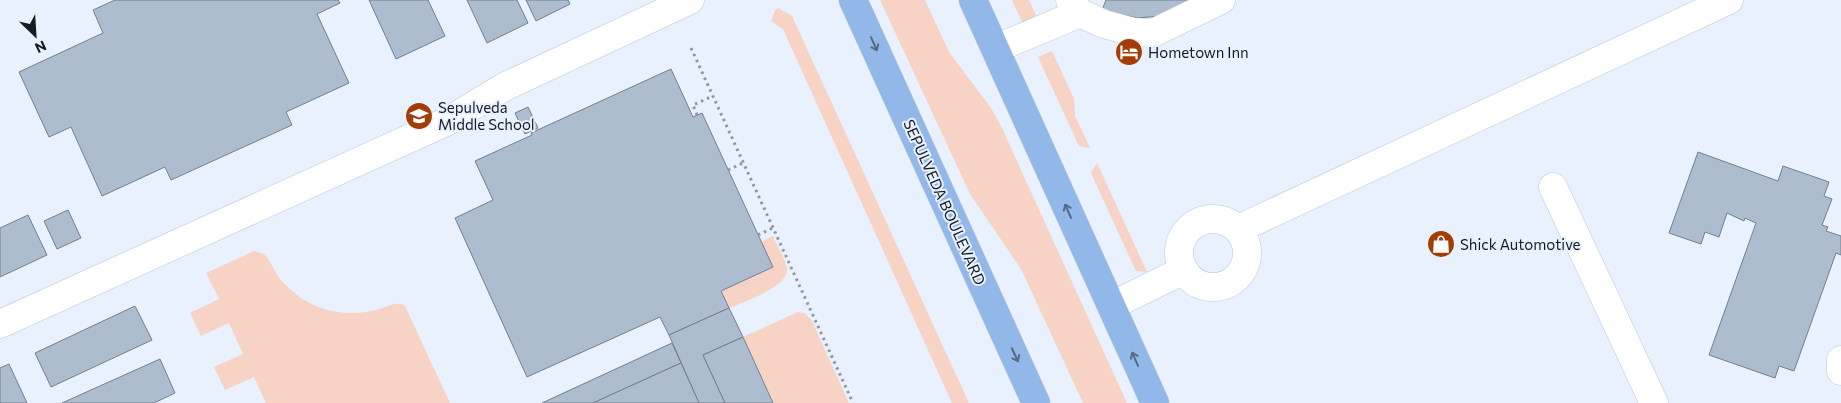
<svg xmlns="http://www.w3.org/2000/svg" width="1841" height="403" viewBox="0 0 1841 403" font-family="Commissioner,sans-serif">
  <rect width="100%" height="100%" fill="#e8f1fd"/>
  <g fill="#f6d3c5">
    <path d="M880,0H925L949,52L991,108L1001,126L1127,403H1083L1021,269L970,194Z"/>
    <path d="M1012,0H1029L1037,17L1023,24Z"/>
    <path d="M778,8L792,16L969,403H952L783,29L771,21L775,11Z"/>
    <path d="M1052,51L1074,99L1075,116L1090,148L1079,146L1038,57Z"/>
    <path d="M1097,163L1147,272L1136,271L1091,173Z"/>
    <path d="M773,236C777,246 785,258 787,268C790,287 742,302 729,308L721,291L761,242Z"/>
    <path d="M254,251L264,254C271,261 274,272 281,280C305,308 340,319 376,310C386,308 396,300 405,306L450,403H266L254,377L225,390L214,367L243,354L229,323L201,336L190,313L219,299L206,273Z"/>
    <path d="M798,312L805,313L812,321L849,403H773L743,337Z"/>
  </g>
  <g fill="#aebccf" stroke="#737f91">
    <path d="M115,0H338L340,3L317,14L349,83L286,112L292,125L171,180L165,167L102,196L71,127L49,137L19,72L103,33L93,10Z"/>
    <path d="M369,0H428L445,36L396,59Z"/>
    <path d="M467,0H517L528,23L487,43Z"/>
    <path d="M526,0H568L570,4L536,21Z"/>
    <path d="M1106,0H1202L1161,16L1137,18L1102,10Z"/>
    <path d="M671,69L693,117L702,113L773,267L721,291L729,308L669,335L660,317L527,377L455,218L493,200L475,161L532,135L531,133Z"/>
    <path d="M528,107L538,128L525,134L515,113Z"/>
    <path d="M1698,152L1778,181L1783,166L1829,182L1824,196L1832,199L1822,225L1828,227L1826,231L1841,236V255L1836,253L1794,371L1779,366L1775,378L1709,355L1756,223L1745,218L1744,221L1727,213L1719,237L1705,232L1701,244L1669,233Z"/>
    <path d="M68,210L81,238L57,249L44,221Z"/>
    <path d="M28,215L47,255L0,277V228Z"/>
    <path d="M135,306L152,340L51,387L35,353Z"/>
    <path d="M729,308L743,337L703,355L725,403H699L669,335Z"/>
    <path d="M743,337L773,403H725L703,355Z"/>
    <path d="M672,343L681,363L593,403H542Z"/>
    <path d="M160,359L175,393L154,403H62Z"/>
    <path d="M681,363L699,403H593Z"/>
    <path d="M9,364L27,403H0V368Z"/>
  </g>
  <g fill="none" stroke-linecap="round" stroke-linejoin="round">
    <g stroke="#bbc9dc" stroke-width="29">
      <g id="minor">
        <path d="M1070,0L1080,13L1104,24L1133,32L1153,33L1221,0"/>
        <path d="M995,49L1080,13"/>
        <path d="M1553,187L1654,403"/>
        <circle cx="1213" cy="253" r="34"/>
        <path d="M1238,229L1729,0"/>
        <path d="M1111,306L1184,270"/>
        <path d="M0,324L448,121L504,87L690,0"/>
        <path d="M1841,360V371"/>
      </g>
    </g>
    <g stroke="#d0d1d3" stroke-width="29">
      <g id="major">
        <path d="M853,0L1036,403"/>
        <path d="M973,0L1155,403"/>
      </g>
    </g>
    <g stroke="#9097a1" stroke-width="3" stroke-dasharray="2.5 4" stroke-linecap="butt">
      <path d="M691,48L853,403"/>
      <path d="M697,115L693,105L713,96"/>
      <path d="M728,170L743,163"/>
      <path d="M758,235L773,228"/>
    </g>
    <use href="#minor" stroke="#fff" stroke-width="28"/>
    <use href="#major" stroke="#92b8ea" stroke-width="28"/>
  </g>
  <defs><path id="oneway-shaft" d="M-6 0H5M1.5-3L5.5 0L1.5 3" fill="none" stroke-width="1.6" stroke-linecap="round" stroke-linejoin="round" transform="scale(1.25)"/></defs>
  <g stroke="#546a86">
    <use href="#oneway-shaft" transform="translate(874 44) rotate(66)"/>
    <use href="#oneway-shaft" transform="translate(1068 211) rotate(-114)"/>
    <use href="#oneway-shaft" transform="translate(1015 355) rotate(65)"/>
    <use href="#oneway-shaft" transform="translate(1135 359) rotate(-114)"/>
  </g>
  <defs>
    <g id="hotel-disc" transform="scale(1.4375)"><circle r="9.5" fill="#a13d05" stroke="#e8f1fd"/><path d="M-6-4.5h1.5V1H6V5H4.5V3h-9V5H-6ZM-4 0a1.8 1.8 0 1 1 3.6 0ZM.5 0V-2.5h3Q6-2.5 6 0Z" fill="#fff"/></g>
    <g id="school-disc" transform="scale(1.4375)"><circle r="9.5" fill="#a13d05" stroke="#e8f1fd"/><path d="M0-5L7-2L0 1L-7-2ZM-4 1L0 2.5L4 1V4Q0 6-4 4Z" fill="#fff"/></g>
    <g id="shop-disc" transform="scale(1.4375)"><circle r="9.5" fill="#a13d05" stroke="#e8f1fd"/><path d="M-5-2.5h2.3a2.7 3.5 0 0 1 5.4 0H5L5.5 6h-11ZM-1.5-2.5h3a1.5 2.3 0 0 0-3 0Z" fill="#fff"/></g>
  </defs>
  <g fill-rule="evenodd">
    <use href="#hotel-disc" x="1129" y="52"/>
    <use href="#school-disc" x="419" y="116"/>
    <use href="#shop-disc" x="1441" y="244"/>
  </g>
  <g text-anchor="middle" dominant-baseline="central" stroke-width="4" stroke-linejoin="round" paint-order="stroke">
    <g font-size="15" fill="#161b22" stroke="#e8f1fd" text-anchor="start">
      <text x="1148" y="52">Hometown Inn</text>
      <text x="438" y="107">Sepulveda<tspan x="438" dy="17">Middle School</tspan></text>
      <text x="1460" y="244">Shick Automotive</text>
    </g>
    <g font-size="15" fill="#161b22" stroke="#e8f1fd">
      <text transform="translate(945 202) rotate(66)">SEPULVEDA BOULEVARD</text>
    </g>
  </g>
  <g transform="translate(35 35) rotate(155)" stroke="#e8f1fd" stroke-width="4" paint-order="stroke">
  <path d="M0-4L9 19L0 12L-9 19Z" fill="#161b22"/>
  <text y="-8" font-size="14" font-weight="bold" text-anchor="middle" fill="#161b22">N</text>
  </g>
</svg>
